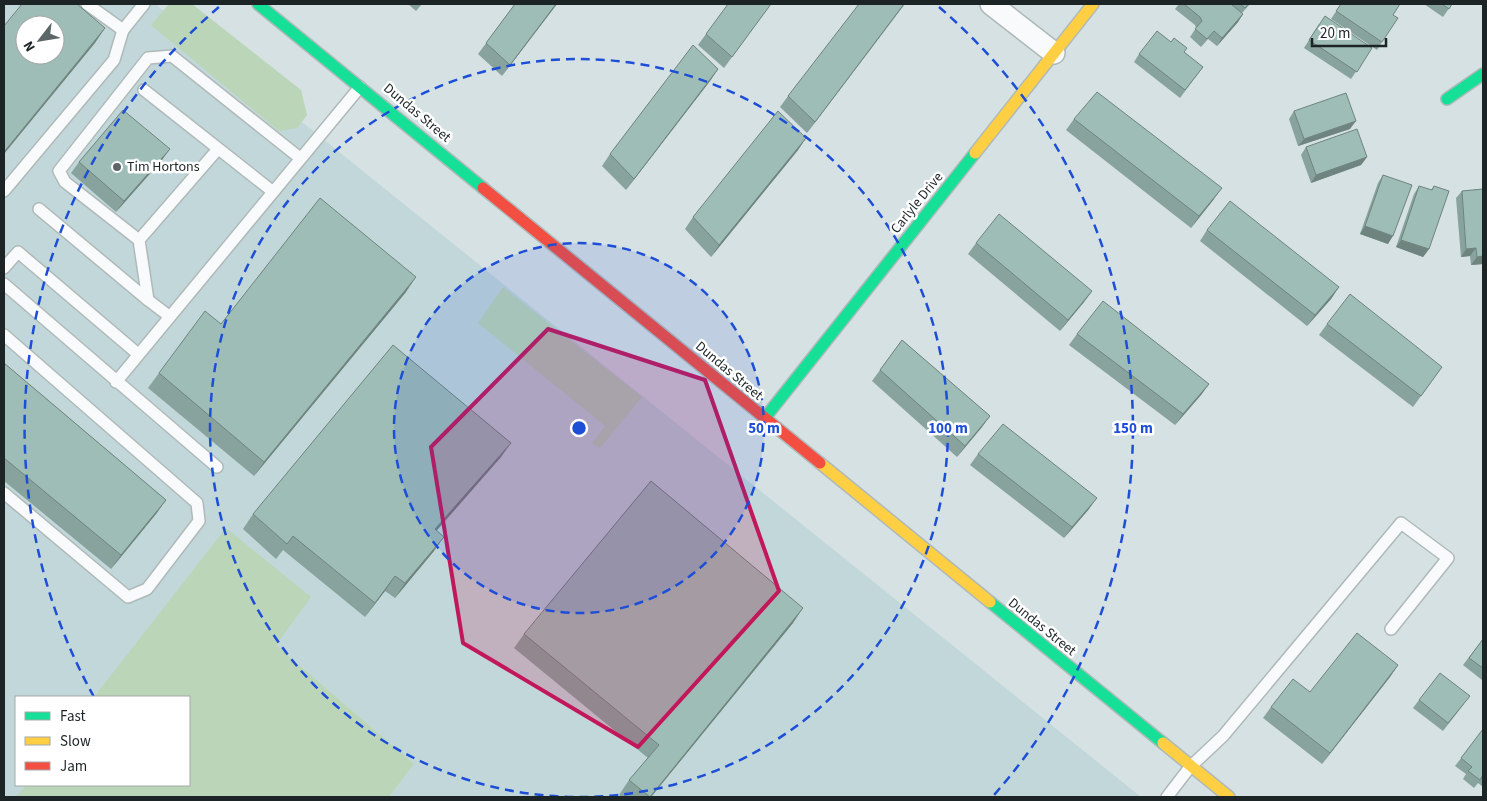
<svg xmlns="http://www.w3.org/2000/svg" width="1487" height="801" viewBox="0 0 1487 801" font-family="'Source Sans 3',sans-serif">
  <rect width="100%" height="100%" fill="#d5e1e2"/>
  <path fill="#c1d7d9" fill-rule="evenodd" d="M4,4H155L1141,797H389L414,764L276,645L100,697H16V785H34L25,797H4ZM25,25H55V55H25Z"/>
  <g fill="#bad5b7">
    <path d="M169,4H192L301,90L307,115L297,128L279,131L151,25Z"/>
    <path d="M503,287L642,397L600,448L592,443L605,426L478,323Z"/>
    <path d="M226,528L311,597L276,645L414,764L389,797H16L26,785H189V697H94Z"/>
  </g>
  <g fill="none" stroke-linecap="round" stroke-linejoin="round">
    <g stroke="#b0b9b9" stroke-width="14">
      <g id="lane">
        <path d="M87,4L123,30L144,4"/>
        <path d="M144,90L272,191"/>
        <path d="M4,191L114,60L123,30"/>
        <path d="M39,209L148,300"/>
        <path d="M139,240L65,182L59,171L148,58L172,56L300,158"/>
        <path d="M4,268L18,252L138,354"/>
        <path d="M4,284L217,467"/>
        <path d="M169,316L148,300L139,240L218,149"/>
        <path d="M4,335L197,503L199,521L147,589L128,597L4,493"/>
        <path d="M116,382L360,87"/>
        <path d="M1167,797L1190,767L1223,736L1401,523L1448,558L1391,629"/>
      </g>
    </g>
    <g stroke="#b0b9b9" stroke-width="24">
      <path id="street" d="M991,4L1054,53"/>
    </g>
    <g stroke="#b0b9b9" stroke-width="14">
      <g id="fast">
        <path d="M258,4L483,188"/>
        <path d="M1447,99L1483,74"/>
        <path d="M764,419L975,153"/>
        <path d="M990,602L1163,743"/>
      </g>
    </g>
    <g stroke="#b0b9b9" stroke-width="14">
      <g id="slow">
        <path d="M975,153L1093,4"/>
        <path d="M820,463L990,602"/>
        <path d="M1163,743L1229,797"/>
      </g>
    </g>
    <g stroke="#b0b9b9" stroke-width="14">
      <path id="jam" d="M483,188L820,463"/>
    </g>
    <use href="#lane" stroke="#f9fafb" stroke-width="11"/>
    <use href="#street" stroke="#f9fafb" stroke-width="21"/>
    <use href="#fast" stroke="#16e098" stroke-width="11"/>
    <use href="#slow" stroke="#ffcf43" stroke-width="11"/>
    <use href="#jam" stroke="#f24e42" stroke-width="11"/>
  </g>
  <g fill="#88a39d">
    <path d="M408,4H422L416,11Z"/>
    <path d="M515,4H557L502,76L478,54Z"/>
    <path d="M771,4L724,68L698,45L706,34Z"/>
    <path d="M905,4L807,133L780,107L788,96Z"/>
    <path d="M1179,4H1250L1242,13L1243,14L1238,22L1217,46L1208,39L1201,47L1190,37L1196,28L1195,25L1175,9Z"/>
    <path d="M1341,4L1393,15L1382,42L1377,50L1331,19Z"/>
    <path d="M1424,4H1452L1443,17Z"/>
    <path d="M1319,24L1372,48L1351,79L1304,48Z"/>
    <path d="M1184,52L1203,67L1180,98L1134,62L1139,54Z"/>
    <path d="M718,69L710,81L626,190L602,166L610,154Z"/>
    <path d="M1294,111L1350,129L1298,146L1289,119Z"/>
    <path d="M1074,119L1214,199L1191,228L1066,130Z"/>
    <path d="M806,138L798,150L711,257L685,229L693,217Z"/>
    <path d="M1306,147L1367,157L1361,165L1311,183L1301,155Z"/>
    <path d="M162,160L116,212L71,173L79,162Z"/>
    <path d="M1383,175L1388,244L1360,234L1378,183Z"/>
    <path d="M1419,186L1431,190L1434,186L1429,249L1423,257L1396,247L1414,194Z"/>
    <path d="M1483,189V264L1471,265L1470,256L1461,257L1456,198L1462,191Z"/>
    <path d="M1207,230L1339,287L1331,299L1307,326L1200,241Z"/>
    <path d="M976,243L1092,291L1084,302L1060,331L968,254Z"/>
    <path d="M406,292L254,476L148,388L159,373L221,324Z"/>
    <path d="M1327,324L1442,367L1413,407L1319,335Z"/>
    <path d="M1077,334L1209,384L1201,395L1175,425L1069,345Z"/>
    <path d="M902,340L990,416L982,427L957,457L872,381Z"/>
    <path d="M4,363L166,500L156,514L111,569L4,481Z"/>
    <path d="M978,454L1089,509L1064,538L970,465Z"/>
    <path d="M501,457L436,530L434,551L395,598L385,591L365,617L283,550L276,559L243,529L253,514Z"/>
    <path d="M793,623L651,797H622L619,795L629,780L648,758L514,648L524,634Z"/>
    <path d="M1483,639V678L1482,680L1463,665Z"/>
    <path d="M1398,665L1390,677L1322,764L1263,718L1271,707L1310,692Z"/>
    <path d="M1419,700L1464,704L1443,731L1413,708Z"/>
    <path d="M1483,730V787L1478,783L1474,788L1463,779L1466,774L1455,766Z"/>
  </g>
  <g fill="#6f847f">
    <path d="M556,4H557L502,76L510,65Z"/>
    <path d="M905,4L807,133L815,122Z"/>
    <path d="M1243,14L1238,22L1217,46L1222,38Z"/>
    <path d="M105,28L95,43L4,154V152Z"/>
    <path d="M718,69L710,81L626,190L634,179Z"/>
    <path d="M1356,121L1350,129L1298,146L1304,139Z"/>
    <path d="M806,138L798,150L711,257L719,245Z"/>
    <path d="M170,149L162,160L116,212L124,201Z"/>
    <path d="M1367,157L1361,165L1311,183L1316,175Z"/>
    <path d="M1222,188L1214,199L1191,228L1199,216Z"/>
    <path d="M1365,226L1393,236L1388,244L1360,234Z"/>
    <path d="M1401,240L1429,249L1423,257L1396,247Z"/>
    <path d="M1476,248L1470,256L1461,257L1466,249Z"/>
    <path d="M1483,256V264L1471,265L1477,257Z"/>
    <path d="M416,277L406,292L254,476L264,462Z"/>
    <path d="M1339,287L1331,299L1307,326L1315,315Z"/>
    <path d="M1092,291L1084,302L1060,331L1068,320Z"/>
    <path d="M1209,384L1201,395L1175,425L1183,414Z"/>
    <path d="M990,416L982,427L957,457L965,446Z"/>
    <path d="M511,443L501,457L425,544L435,529Z"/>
    <path d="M1097,498L1089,509L1064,538L1072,527Z"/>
    <path d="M166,500L156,514L111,569L121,555Z"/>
    <path d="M444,537L434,551L395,598L405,583Z"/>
    <path d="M395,576L385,591L365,617L375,603Z"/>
    <path d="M803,608L793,623L651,797H650Z"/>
    <path d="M1398,665L1390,677L1322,764L1330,753Z"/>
  </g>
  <g fill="#9ebdb6" stroke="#6f847f" fill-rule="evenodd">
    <path d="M22,4H77L105,28L4,152V26ZM25,25H55V55H25Z"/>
    <path d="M515,4H556L510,65L486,43Z"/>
    <path d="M728,4H771L732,57L706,34Z"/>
    <path d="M859,4H904L815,122L788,96Z"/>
    <path d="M1184,4H1231L1243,14L1222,38L1214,31L1207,39L1195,29L1202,21L1200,17Z"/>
    <path d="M1240,4H1248L1245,8Z"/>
    <path d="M1341,4H1400L1393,15L1398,18L1382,42L1336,11Z"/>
    <path d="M1442,4H1452L1449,9Z"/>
    <path d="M1325,16L1372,48L1357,72L1309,40Z"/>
    <path d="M1157,31L1171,42L1174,38L1187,48L1184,52L1203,67L1185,90L1139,54Z"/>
    <path d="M693,45L718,69L634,179L610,154Z"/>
    <path d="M1097,92L1222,188L1199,216L1074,119Z"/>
    <path d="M1346,93L1356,121L1304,139L1294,111Z"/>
    <path d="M123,110L170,149L124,201L79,162Z"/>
    <path d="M778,111L806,138L719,245L693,217Z"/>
    <path d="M1357,129L1367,157L1316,175L1306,147Z"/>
    <path d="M1383,175L1412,185L1393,236L1365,226Z"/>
    <path d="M1419,186L1432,190L1434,186L1449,191L1429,249L1401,240Z"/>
    <path d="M1483,189V256L1477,257L1476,248L1466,249L1462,191Z"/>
    <path d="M320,198L416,277L264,462L159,373L205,311L221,324Z"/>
    <path d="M1230,201L1339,287L1315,315L1207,230Z"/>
    <path d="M999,214L1092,291L1068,320L976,243Z"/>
    <path d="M1350,294L1442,367L1421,396L1327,324Z"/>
    <path d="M1103,301L1209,384L1183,414L1077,334Z"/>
    <path d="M902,340L990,416L965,446L880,370Z"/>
    <path d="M393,345L511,443L435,529L444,537L405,583L395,576L375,603L293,536L287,544L253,514Z"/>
    <path d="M4,363L166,500L121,555L4,458Z"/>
    <path d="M1003,424L1097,498L1072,527L978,454Z"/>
    <path d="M651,481L803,608L650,797L629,780L659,745L524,634Z"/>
    <path d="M1357,633L1398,665L1330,753L1271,707L1293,679L1310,692Z"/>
    <path d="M1483,639V668L1469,658Z"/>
    <path d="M1440,673L1470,696L1448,723L1419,700Z"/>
    <path d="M1483,729V775L1480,780L1468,771L1472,767L1461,758Z"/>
  </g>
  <path fill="#c2185b" fill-opacity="0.2" stroke="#c2185b" stroke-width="4" stroke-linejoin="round" d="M548,329L705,380L779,591L638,747L463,643L431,447Z"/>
  <circle cx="579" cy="428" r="185" fill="#1d4ed8" fill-opacity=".12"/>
  <g fill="none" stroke="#1d4ed8" stroke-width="2.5" stroke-dasharray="9 6">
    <circle cx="579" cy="428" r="185"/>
    <circle cx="579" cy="428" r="369"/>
    <path d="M94 697A554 554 0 0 1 219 7M939 7A554 554 0 0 1 994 795"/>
  </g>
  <circle fill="#5d6667" stroke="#fff" stroke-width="2" cx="117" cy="167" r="5"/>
  <g text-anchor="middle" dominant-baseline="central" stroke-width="5" stroke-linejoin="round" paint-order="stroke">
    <g font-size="14" fill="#1d2425" stroke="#fff">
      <text transform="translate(417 113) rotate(40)">Dundas Street</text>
      <text transform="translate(917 203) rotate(-51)">Carlyle Drive</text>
      <text transform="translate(729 371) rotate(40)">Dundas Street</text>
      <text transform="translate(1042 627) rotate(39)">Dundas Street</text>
    </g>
    <g font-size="14" fill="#1d2425" stroke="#fff" text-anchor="start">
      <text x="127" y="167">Tim Hortons</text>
    </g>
  </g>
  <circle cx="579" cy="428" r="8" fill="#1d4ed8" stroke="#fff" stroke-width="2.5"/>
  <g font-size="15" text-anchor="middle" font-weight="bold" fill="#1d4ed8" stroke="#fff" stroke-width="5" stroke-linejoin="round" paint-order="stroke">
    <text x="764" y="433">50 m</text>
    <text x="948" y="433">100 m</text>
    <text x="1133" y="433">150 m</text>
  </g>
  <rect width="1487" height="801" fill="none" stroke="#1d2425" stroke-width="10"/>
  <rect x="15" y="696" width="175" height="90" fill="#ffffff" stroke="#a5a7a8"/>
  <rect x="25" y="712" width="25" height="8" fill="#16e098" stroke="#a5a7a8"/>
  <text x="60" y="721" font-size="15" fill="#1d2425">Fast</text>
  <rect x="25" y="737" width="25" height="8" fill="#ffcf43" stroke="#a5a7a8"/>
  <text x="60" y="746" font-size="15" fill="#1d2425">Slow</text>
  <rect x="25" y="762" width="25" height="8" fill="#f24e42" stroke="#a5a7a8"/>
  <text x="60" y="771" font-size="15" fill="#1d2425">Jam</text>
  <g transform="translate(40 40) rotate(239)"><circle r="24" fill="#ffffff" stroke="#a5a7a8"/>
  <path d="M0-4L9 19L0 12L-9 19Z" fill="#5d6667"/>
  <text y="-8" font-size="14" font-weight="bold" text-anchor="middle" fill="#1d2425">N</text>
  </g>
  <path d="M1312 38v8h74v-8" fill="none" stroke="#1d2425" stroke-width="2.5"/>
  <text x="1320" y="38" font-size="15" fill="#1d2425" stroke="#ffffff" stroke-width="4" paint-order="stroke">20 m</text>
</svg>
